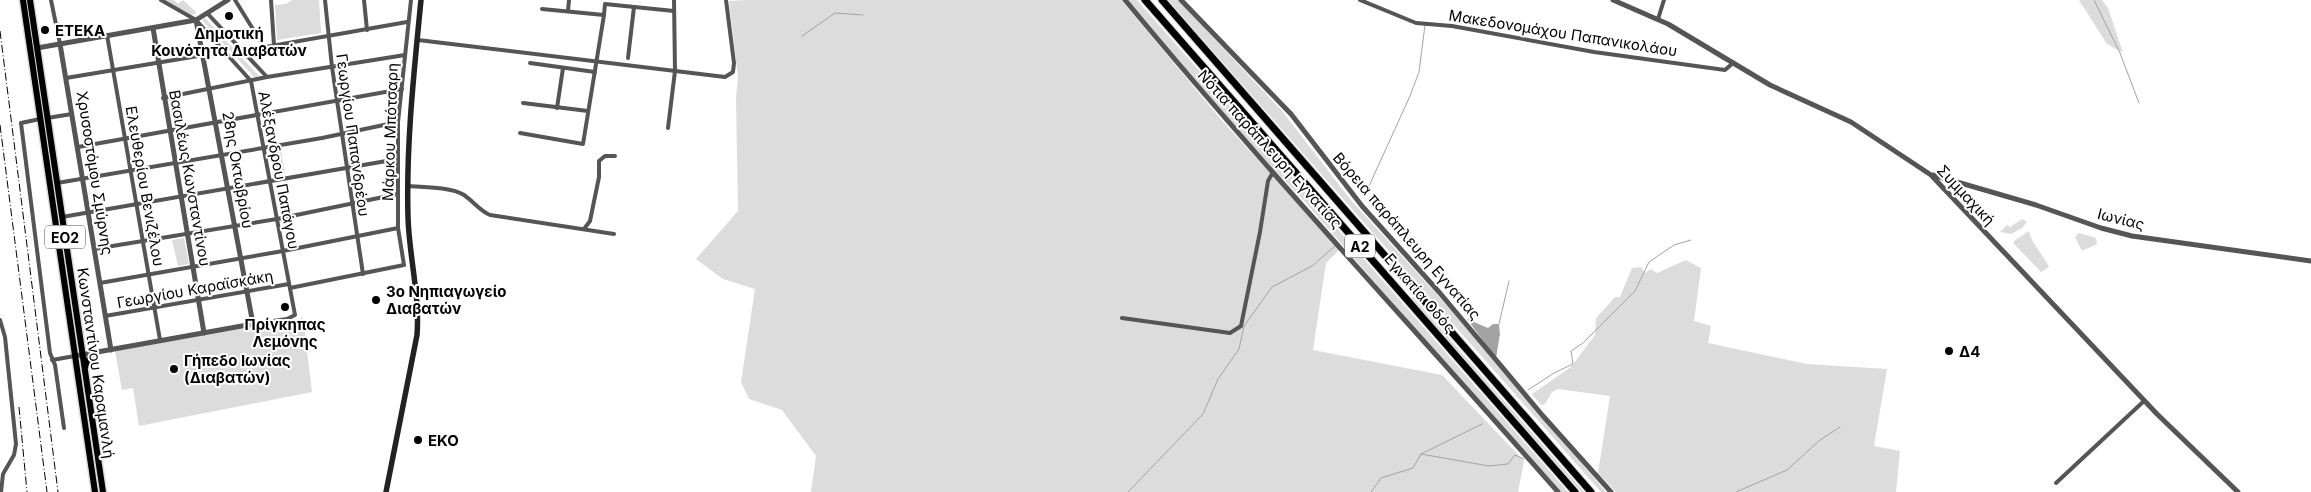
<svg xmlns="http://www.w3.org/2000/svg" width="2311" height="492" viewBox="0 0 2311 492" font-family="Inter,sans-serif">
  <rect width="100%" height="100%" fill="#fff"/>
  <g fill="#dcdcdc">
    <path d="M164,0H174L178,4L183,0L197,13L192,15Z"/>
    <path d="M292,0H319L321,33L277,40L275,5L286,4Z"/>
    <path d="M746,0H1121L1224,123L1340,249L1326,263L1313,350L1442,375L1524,461L1518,492H811L816,456L782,410L749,399L741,382L755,289L723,279L696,259L738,211L736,97L738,77L729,1Z"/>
    <path d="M1128,0H1137L1568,492H1561L1489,414L1305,202L1250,144Z"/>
    <path d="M1168,0H1178L1282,111L1350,199L1451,310L1606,492H1601Z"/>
    <path d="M2079,0H2102L2108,8L2123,53L2107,44Z"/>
    <path d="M205,18L259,76L254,77L202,20Z"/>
    <path d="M281,149L285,174L275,176L270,151Z"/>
    <path d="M2022,219L2027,222L2022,228L2011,234L2000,232L2007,225L2010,227Z"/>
    <path d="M2029,231C2032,245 2043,254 2049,267L2041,272L2014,244V241Z"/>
    <path d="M2079,233L2096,238L2097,244L2082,251L2075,237Z"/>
    <path d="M184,238L189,264L178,266L172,240Z"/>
    <path d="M1686,260L1701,268L1694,321L1711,326L1708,343L1807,364L1887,369L1874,446L1900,451L1896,492H1616L1598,473L1610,396L1558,389L1552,392L1545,404L1541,405L1532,394L1571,367L1595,335L1596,318L1615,297H1620L1632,268L1641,267L1645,273L1651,269L1657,273Z"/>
    <path d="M1413,297L1584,492H1581L1411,299Z"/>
    <path d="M303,318L312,392L139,426L133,388L122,390L115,351Z"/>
  </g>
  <path fill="#a3a3a3" d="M1467,319L1488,328L1493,324H1499L1500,334L1496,358Z"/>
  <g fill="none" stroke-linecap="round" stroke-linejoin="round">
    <g stroke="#a3a3a3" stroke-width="1">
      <path d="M2094,0L2120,53L2139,103"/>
      <path d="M802,36L835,13L863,15"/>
      <path d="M1364,197L1410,96L1419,72L1425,25"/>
      <path d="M1499,324L1509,281"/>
      <path d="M1528,390L1554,373L1573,364L1571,351L1583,343L1635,291L1649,262L1674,245L1691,240"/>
      <path d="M1421,454L1489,466L1508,464L1515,455L1524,459"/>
      <path d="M1128,492L1203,414L1218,379L1239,349L1244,326L1272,287L1312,266L1335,246"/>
      <path d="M1371,492L1381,478L1413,468L1421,454L1482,424"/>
      <path d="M1736,492L1787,470L1820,440L1840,427"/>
    </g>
    <g stroke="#dbdbdb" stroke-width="9">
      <g id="primary">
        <path d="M23,0L95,492"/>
        <path d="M30,0L103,492"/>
        <path d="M85,367L92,353"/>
      </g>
    </g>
    <g stroke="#dbdbdb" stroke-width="9">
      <g id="motorway">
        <path d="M1145,0L1575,492"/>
        <path d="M1162,0L1591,492"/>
      </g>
    </g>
    <g stroke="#555" stroke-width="4">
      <path d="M51,0L60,44"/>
      <path d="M161,0L196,20L251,81L295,315L287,319L253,324"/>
      <path d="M235,0L264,47"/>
      <path d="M271,0L274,45"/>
      <path d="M325,0L332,67L363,274"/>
      <path d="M364,0L367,30"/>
      <path d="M1360,0L1416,23L1452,26L1594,52L1725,70L1733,63"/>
      <path d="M542,9L604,15L605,4L674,11"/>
      <path d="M568,11L569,0"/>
      <path d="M207,13L267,77"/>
      <path d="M1658,19L1664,0"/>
      <path d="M107,35L160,340"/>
      <path d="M418,40L725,77L733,72L734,63L726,0"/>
      <path d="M243,51L407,22"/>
      <path d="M628,58L634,7"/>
      <path d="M530,63L595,72"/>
      <path d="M66,78L204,55"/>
      <path d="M163,98L267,77L405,55"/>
      <path d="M523,103L588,111"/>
      <path d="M557,108L563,68"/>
      <path d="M47,118L72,114"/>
      <path d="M40,119L21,123L50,353L55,365L64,428"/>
      <path d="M668,128L675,71L674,0"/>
      <path d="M520,133L583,144L604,15"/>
      <path d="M78,147L402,89"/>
      <path d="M57,183L322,138L398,122"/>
      <path d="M408,186C423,187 452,187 464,195C473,201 480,211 490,215L614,234"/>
      <path d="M62,217L398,159"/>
      <path d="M584,229L590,221L599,177V161L605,156H615"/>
      <path d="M94,249L277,219L398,194"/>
      <path d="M100,283L283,251L398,228"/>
      <path d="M290,288L404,265L398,228V122L411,0"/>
      <path d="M105,316L289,284"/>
      <path d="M1122,318L1230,333L1241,326L1260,232L1268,181L1273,172"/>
      <path d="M0,320L5,337L16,444L14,455L3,474L1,492"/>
      <path d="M52,360L75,356"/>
      <path d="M2056,483L2144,401"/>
    </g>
    <g stroke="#555" stroke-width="5">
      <path d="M1125,0C1264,168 1414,328 1558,492"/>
      <path d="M1181,0L1291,114L1362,206L1439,292L1543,416L1611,492"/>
      <path d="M1613,0L1668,24L1770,85L1851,122L1931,175L2157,414L2238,492"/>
      <path d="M153,28L204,333"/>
      <path d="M60,44L111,350"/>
      <path d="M37,48L196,20L228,0"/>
      <path d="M1933,175L2036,205L2101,228L2132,236L2311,261"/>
      <path d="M75,356L253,324L196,20"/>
    </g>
    <path stroke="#222" stroke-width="5.5" d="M386,492L417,335C420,295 409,256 408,217C406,144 414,72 421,0"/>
    <use href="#primary" stroke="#000" stroke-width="6"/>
    <use href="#motorway" stroke="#000" stroke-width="7"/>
    <g stroke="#000" stroke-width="1" stroke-dasharray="8 2.5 1 2.5" stroke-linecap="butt">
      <path d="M0,31L58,492"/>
      <path d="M0,125L47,492"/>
      <path d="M19,407L27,492"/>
    </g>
  </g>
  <g fill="#000" stroke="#fff" stroke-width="2">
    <circle cx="229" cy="16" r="5"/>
    <circle cx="45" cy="30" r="5"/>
    <circle cx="376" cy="300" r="5"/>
    <circle cx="285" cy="307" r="5"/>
    <circle cx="1949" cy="351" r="5"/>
    <circle cx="174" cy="369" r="5"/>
    <circle cx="418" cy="440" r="5"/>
  </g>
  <g text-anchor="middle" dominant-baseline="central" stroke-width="4" stroke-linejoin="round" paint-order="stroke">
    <g fill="#fff" stroke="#4c4c4c" stroke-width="1">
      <rect x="45" y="225.5" width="40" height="23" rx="4"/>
      <rect x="1345" y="234.5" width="30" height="23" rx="4"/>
    </g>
    <g font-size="14" font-weight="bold" fill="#000">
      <text x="65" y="237">ΕΟ2</text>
      <text x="1360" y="246">Α2</text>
    </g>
    <g font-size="15" font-weight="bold" fill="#000" stroke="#fff" text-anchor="start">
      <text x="55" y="30">ΕΤΕΚΑ</text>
      <text x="229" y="33" text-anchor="middle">Δημοτική<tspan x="229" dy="17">Κοινότητα Διαβατών</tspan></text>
      <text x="386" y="291">3ο Νηπιαγωγείο<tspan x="386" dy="17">Διαβατών</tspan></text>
      <text x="285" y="324" text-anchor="middle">Πρίγκηπας<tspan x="285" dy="17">Λεμόνης</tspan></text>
      <text x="1959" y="351">Δ4</text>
      <text x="184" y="360">Γήπεδο Ιωνίας<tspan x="184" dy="17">(Διαβατών)</tspan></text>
      <text x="428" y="440">EKO</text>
    </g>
    <g font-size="15" fill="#000" stroke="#fff">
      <text transform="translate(1563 33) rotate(9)">Μακεδονομάχου Παπανικολάου</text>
      <text transform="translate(390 132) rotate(-88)">Μάρκου Μπότσαρη</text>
      <text transform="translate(353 135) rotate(82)">Γεωργίου Παπανδρέου</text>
      <text transform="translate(1270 149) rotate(48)">Νότια παράπλευρη Εγνατίας</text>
      <text transform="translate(238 170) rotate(80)">28ης Οκτωβρίου</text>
      <text transform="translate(279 170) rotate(79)">Αλέξανδρου Παπάγου</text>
      <text transform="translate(95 173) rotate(81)">Χρυσοστόμου Σμύρνης</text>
      <text transform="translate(190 178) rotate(80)">Βασιλέως Κωνσταντίνου</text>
      <text transform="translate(145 186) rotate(80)">Ελευθερίου Βενιζέλου</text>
      <text transform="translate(1966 195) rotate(47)">Συμμαχική</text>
      <text transform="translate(2121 219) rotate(14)">Ιωνίας</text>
      <text transform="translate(1407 236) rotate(49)">Βόρεια παράπλευρη Εγνατίας</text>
      <text transform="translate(195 289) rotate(-10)">Γεωργίου Καραϊσκάκη</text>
      <text transform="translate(1420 293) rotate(49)">Εγνατία Οδός</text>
      <text transform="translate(96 363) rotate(82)">Κωνσταντίνου Καραμανλή</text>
    </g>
  </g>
</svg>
